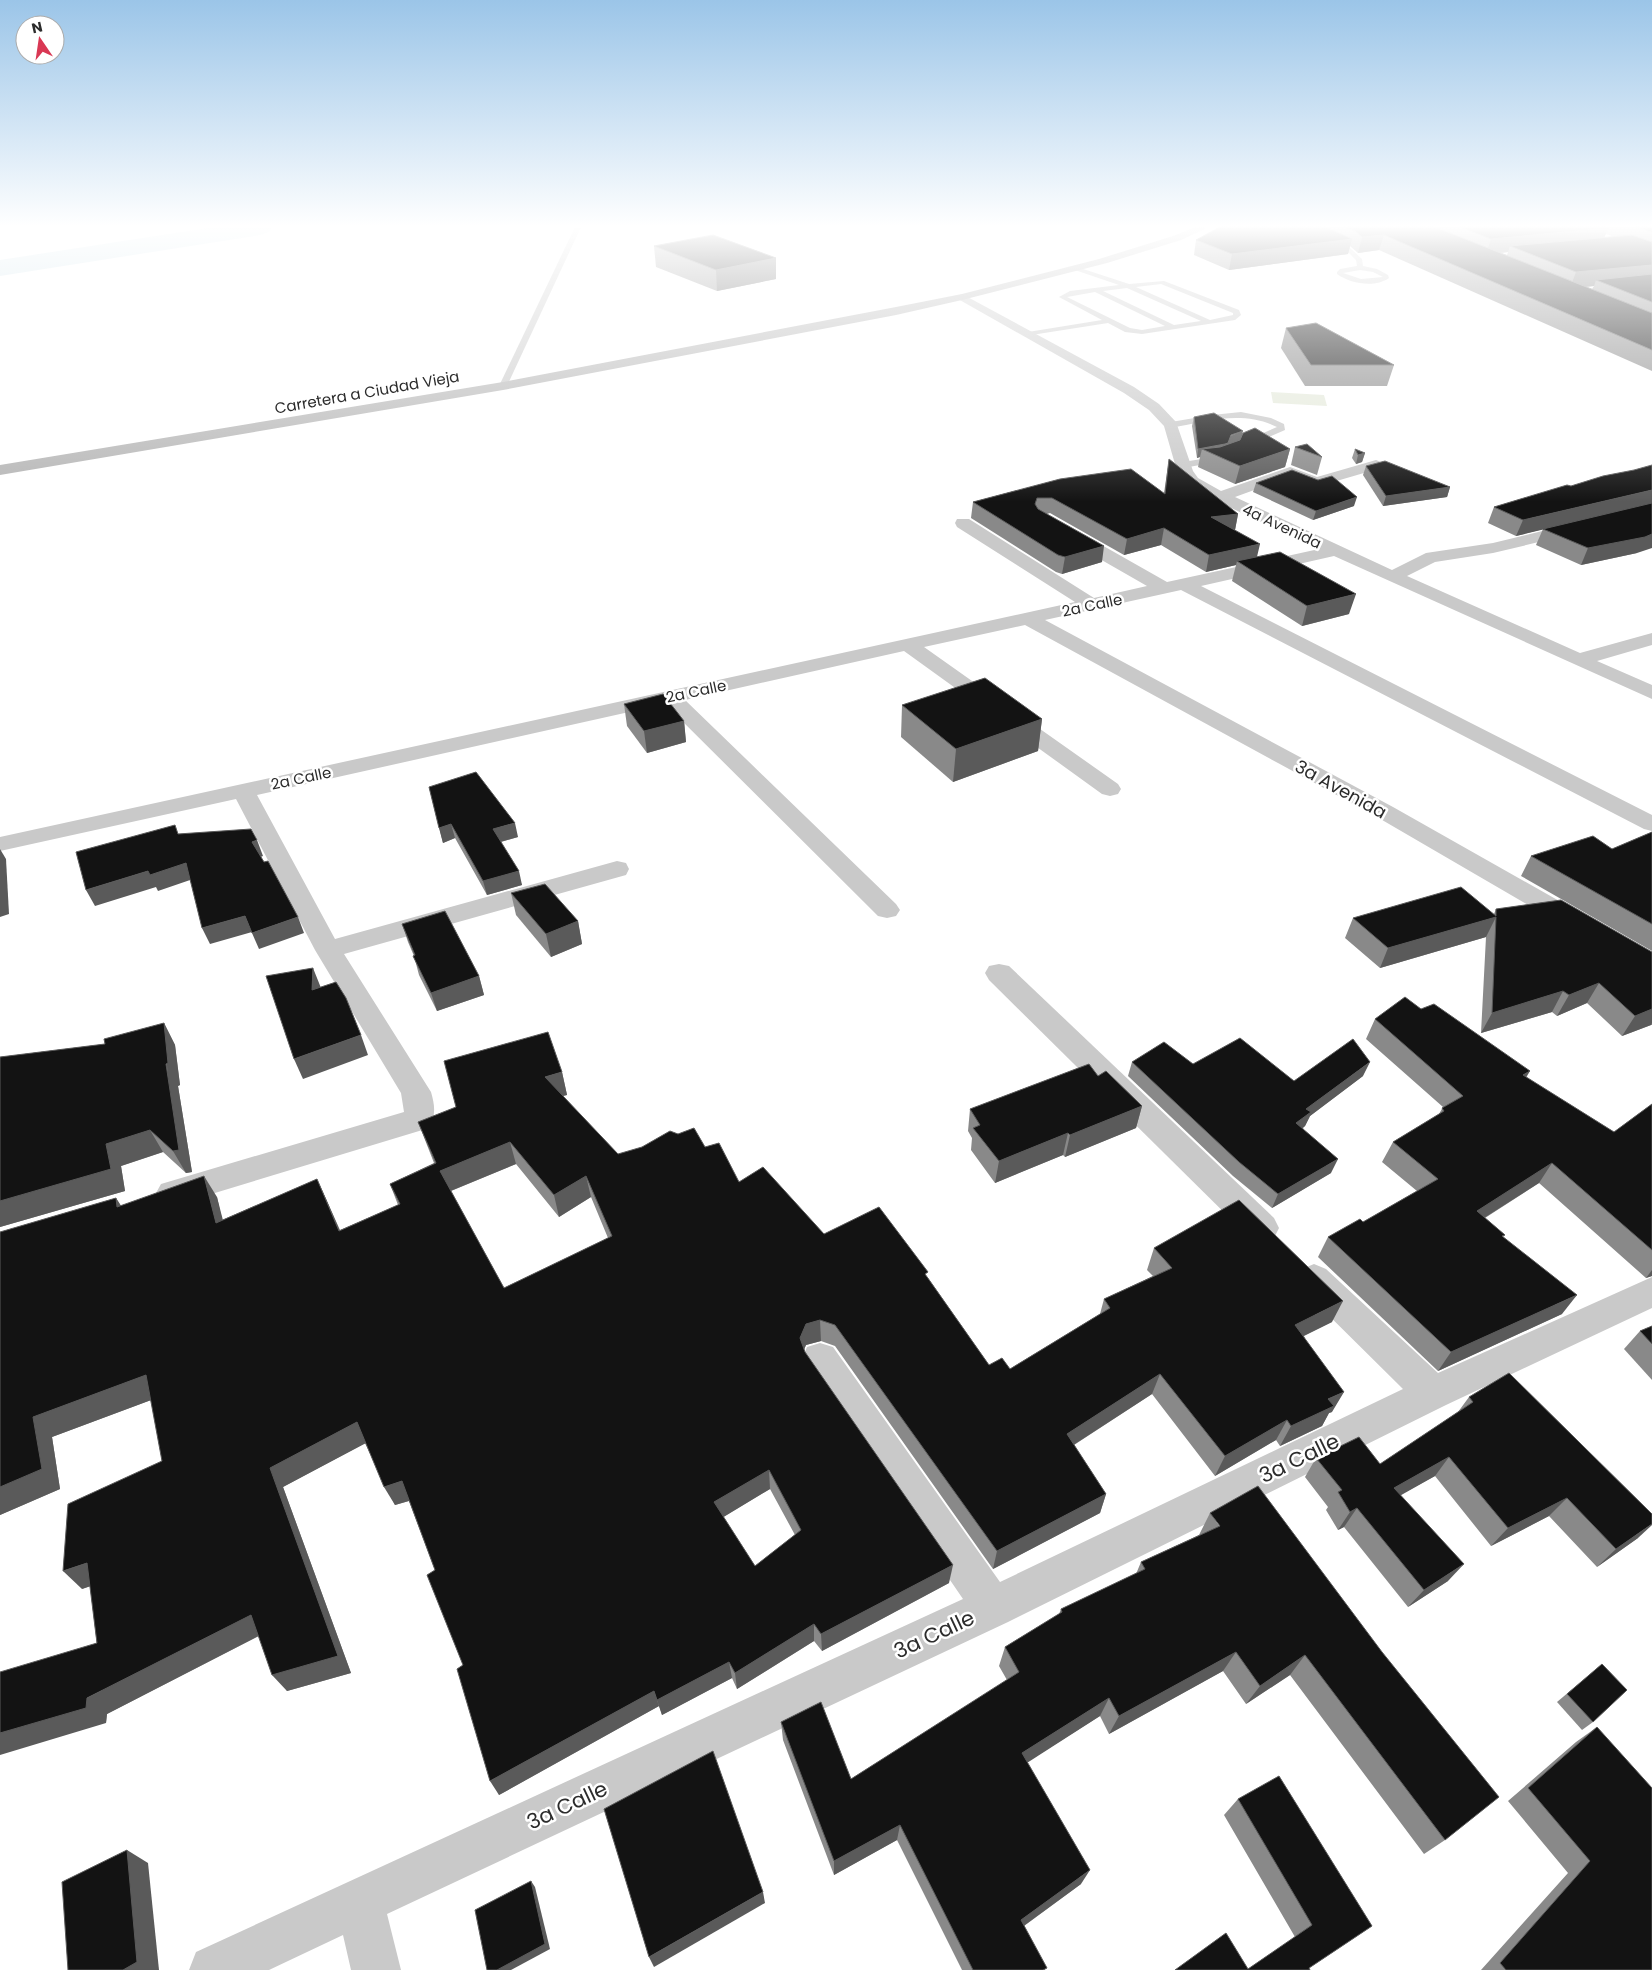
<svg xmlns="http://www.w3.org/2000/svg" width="1652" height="1970" viewBox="0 0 1652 1970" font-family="Poppins,sans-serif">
  <rect width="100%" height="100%" fill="#fff"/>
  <path fill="#e4e9da" d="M1271,392L1324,395L1327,406L1273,403Z"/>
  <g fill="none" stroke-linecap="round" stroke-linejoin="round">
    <path fill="#c7dfe8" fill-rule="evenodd" d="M214,227H273L269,232L260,235L0,276V260Z"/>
    <g fill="#c9c9c9" fill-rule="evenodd">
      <path d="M575,227H581L507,386L500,388L499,386Z"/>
      <path d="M1295,227H1302L1350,248L1362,259L1363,266L1377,269L1388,275L1389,278C1375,288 1351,284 1337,274V272L1340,269L1357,266L1356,260L1346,250ZM1360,270L1373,272L1383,277L1361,279L1343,273Z"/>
      <path d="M1074,266L1129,284L1164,281L1239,310L1241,315L1235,320L1142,334L1125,332L1108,323L1025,336V332H1028L1102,320L1059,297L1070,291L1119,285L1072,269L1071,268ZM1161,284L1233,313V315L1210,320L1136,287ZM1127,288L1201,321L1174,325L1103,291ZM1095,292L1165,326L1142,330L1130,328L1067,297Z"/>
      <path d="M1241,412L1271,418L1284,424L1285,430L1248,446L1245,445V441L1277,427C1243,410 1207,421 1171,428L1167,425L1171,422L1212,415Z"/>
      <path d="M1220,456L1223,457V461L1183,468L1178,465L1183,462Z"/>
    </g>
    <g fill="#c9c9c9" fill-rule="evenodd">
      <path d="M962,294L1134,387L1159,404L1176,422L1193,471L1198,478L1221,491L1290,467L1317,477L1376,460L1381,462L1384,465L1381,468L1316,487L1290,477L1235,497L1392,570L1426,553L1493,543L1575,523L1581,524L1583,528L1581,532L1493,553L1435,562L1407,576L1580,653L1652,633V645L1597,661L1652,685V699L1334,556L1201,586L1652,815V831L1644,829L1181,590L1045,620L1393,807L1584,915L1588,921L1584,927L1575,930L1566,927L1377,817L1025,625L924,647L1118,784L1121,789L1118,794L1110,796L1102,794L904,651L685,700L896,904L900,910L896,916L887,918L878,916L665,704L257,795L335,939L617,861L626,863L629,869L626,875L344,954L431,1092C435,1106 436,1115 429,1128L172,1206L161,1202L156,1193L161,1184L404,1112L401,1093L315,950L236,799L0,851V837L1075,602L957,527L955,523L957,519H969L1094,598L1147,586L1065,539L1062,535L1065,531L1071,530L1077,531L1167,582L1319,549L1214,500L1186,484L1177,471L1164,426L1149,410L1124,393L958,299L956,297Z"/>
      <path d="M999,964L1009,966L1274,1218L1279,1228L1274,1238L1262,1242L1250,1238L989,980L985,973L989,966Z"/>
      <path d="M1314,1264L1326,1269L1438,1373L1652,1277V1308L1446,1405L1008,1622L387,1914L401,1970H351L343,1935L269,1970H189L196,1952L963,1599L807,1371L802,1359L807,1347L820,1343L833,1347L1000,1582L1403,1389L1302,1289L1297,1279L1302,1269Z"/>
    </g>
    <path fill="#b6b6b6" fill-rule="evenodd" d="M1196,227H1209L1181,240L1107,263L962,300L896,315L503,390L0,475V465L503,382L896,307L962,294L1099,259L1173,236Z"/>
  </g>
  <g fill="#898989" fill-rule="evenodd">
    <path d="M1220,227H1652V371L1379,250L1358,253L1350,246L1348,254L1229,270L1194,255L1196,240ZM1606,234L1615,237L1604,238ZM1508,252L1507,255L1501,253ZM1594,286L1592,289L1586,287Z"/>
    <path d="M654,246L776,258V279L717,291L656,267Z"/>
    <path d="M1286,328L1394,365L1387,386H1305L1281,348Z"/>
    <path d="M1194,417L1290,449L1285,467L1235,484L1198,467L1200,457L1197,458L1192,426Z"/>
    <path d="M1295,447L1322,457L1317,475L1291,465Z"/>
    <path d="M1355,449L1365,453L1362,462L1356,464L1352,458Z"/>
    <path d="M1169,459L1238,514L1235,530L1257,557L1349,614L1302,626L1232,581L1236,565L1206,572L1161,545L1124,555L1050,513L1047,514L1102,562L1062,574L1056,572L971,518L973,502L1060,479L1164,493Z"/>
    <path d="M1366,466L1450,487L1447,497L1383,506L1363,475Z"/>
    <path d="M1256,483L1354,506L1313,520L1253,492Z"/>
    <path d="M1494,507L1637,553L1581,565L1536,545L1543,529L1516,536L1488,523Z"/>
    <path d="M624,704L684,721L686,742L647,753L627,726Z"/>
    <path d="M902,705L1042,719L1038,751L953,782L901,737Z"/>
    <path d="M429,787L518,837L501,842L522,885L487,895L455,838L443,843Z"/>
    <path d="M1652,832V951L1521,876L1531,856L1612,849Z"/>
    <path d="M511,893L578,921L582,944L551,957L516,915Z"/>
    <path d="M1496,909L1652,952V1025H1651L1622,1036L1587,1003L1557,1016L1552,1012L1481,1033L1486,937L1380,968L1345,938L1353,918L1494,914Z"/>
    <path d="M402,924L479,976L484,995L437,1011L419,975L414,956L408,942Z"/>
    <path d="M1421,1009L1526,1077L1614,1132L1652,1104V1276L1646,1278L1539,1183L1485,1218L1505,1235L1503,1237L1562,1314L1438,1371L1318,1257L1328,1237L1363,1222L1417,1191L1382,1162L1393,1142L1439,1114L1443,1107L1366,1039L1375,1019Z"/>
    <path d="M164,1023L175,1045L180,1085L178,1086L192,1172L186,1173L163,1152L121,1166L125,1191L0,1227V1057L105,1044Z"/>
    <path d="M1132,1062L1193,1064L1294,1081L1363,1076L1310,1116L1305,1126L1303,1128L1331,1173L1272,1208L1233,1176L1128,1076Z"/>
    <path d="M562,1072L567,1095L562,1096L618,1154L705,1147L739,1182L824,1234L928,1278L989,1365L1010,1369L1100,1314L1104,1299L1153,1276L1147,1270L1154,1248L1332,1322L1304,1336L1332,1412L1329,1413L1322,1426L1280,1446L1276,1440L1215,1476L1152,1394L1074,1445L1106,1494L1100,1513L993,1569L835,1346L821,1341L806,1345L804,1350L949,1583L822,1651L814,1641L737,1689L732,1678L662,1715L659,1706L499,1795L463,1665L435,1570L409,1501L395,1505L365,1443L283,1487L351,1673L287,1691L259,1636L107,1714L106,1723L90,1586L82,1589L162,1461L151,1400L52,1437L60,1489L0,1515V1232L116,1198L121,1206L217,1197L222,1220L317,1179L340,1230L398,1205L390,1184L434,1163L418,1122ZM516,1164L559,1217L591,1197L608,1238L504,1288L451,1191ZM770,1489L795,1535L755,1566L723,1517Z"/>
    <path d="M1098,1076L1142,1106L1136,1128L1065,1157L1063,1155L995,1183L971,1150L972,1138L968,1131L970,1109Z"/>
    <path d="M1652,1326V1380L1624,1349L1640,1331Z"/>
    <path d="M1469,1397L1638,1538L1597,1567L1549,1516L1491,1546L1435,1476L1400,1495L1448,1581L1408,1607L1344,1527L1338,1530L1326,1510L1328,1507L1305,1477L1316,1458L1380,1464L1458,1412Z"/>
    <path d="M1210,1513L1445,1840L1424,1854L1290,1675L1246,1704L1223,1671L1109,1734L1100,1716L1027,1762L1081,1884L1024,1926L1045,1970H962L897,1840L834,1875L783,1740L781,1722L851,1779L1007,1680L999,1666L1005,1647L1059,1614L1061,1609L1136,1574L1141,1562L1199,1535Z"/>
    <path d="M1602,1664L1593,1722L1582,1730L1557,1702Z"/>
    <path d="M1597,1727L1652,1970H1481L1568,1873L1508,1801L1576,1742Z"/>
    <path d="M1238,1799L1372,1926L1309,1968L1248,1969L1295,1937L1224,1815Z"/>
  </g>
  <g fill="#5a5a5a">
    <path d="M1608,228L1602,243L1510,246L1508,252L1486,254L1491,239Z"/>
    <path d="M1384,235L1379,250L1358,253L1362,237Z"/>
    <path d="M1352,239L1348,254L1229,270L1232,254Z"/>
    <path d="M776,258V279L717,291L716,270Z"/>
    <path d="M1652,265V280H1596L1594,286L1570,288L1576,272Z"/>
    <path d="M1243,431L1241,440L1226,452L1202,449L1200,457L1197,458L1198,449Z"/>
    <path d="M1290,449L1285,467L1235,484L1240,466Z"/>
    <path d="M1365,453L1362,462L1356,464L1358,455Z"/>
    <path d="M1450,487L1447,497L1383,506L1386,496Z"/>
    <path d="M1652,490V504L1516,536L1523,520Z"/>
    <path d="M1357,497L1354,506L1313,520L1316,511Z"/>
    <path d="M1238,514L1235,530L1211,517Z"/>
    <path d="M1164,528L1161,545L1124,555L1127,539Z"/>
    <path d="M1652,534V548L1637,553L1581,565L1588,548Z"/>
    <path d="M1260,544L1256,561H1237L1236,565L1206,572L1209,555Z"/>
    <path d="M1104,546L1102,562L1062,574L1065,557Z"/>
    <path d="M1356,594L1349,614L1302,626L1307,606Z"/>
    <path d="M1042,719L1038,751L953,782L956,749Z"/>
    <path d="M684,721L686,742L647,753L644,731Z"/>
    <path d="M515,823L518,837L496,843L493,829Z"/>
    <path d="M451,824L455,838L443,843L439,828Z"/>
    <path d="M257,840L263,856L258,858L252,842Z"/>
    <path d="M0,849L6,859L9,914L0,917Z"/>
    <path d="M186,863L193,879L158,891L156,887L95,906L86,890L148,871Z"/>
    <path d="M519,871L522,885L487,895L483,881Z"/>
    <path d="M245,916L252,932L210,944L202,928Z"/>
    <path d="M298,917L304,933L259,949L252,933Z"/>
    <path d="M1496,917L1486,937L1380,968L1388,948Z"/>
    <path d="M578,921L582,944L551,957L546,934Z"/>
    <path d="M313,968L321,988L312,990Z"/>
    <path d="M479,976L484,995L437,1011L431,993Z"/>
    <path d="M1599,983L1587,1003L1557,1016L1569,995Z"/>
    <path d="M1563,991L1552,1012L1481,1033L1492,1013Z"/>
    <path d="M1652,1009V1023L1651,1025L1622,1036L1635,1016Z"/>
    <path d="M164,1023L175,1045L180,1085L178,1086L192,1172L186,1173L173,1151Z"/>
    <path d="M361,1035L368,1055L303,1079L294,1059Z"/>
    <path d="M1370,1062L1363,1076L1310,1116L1305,1126L1291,1137L1296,1123L1306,1109Z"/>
    <path d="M1530,1071L1518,1091L1523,1075Z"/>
    <path d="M562,1072L567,1095L550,1099L545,1077Z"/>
    <path d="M1142,1106L1136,1128L1065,1157L1070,1135Z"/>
    <path d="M150,1130L163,1152L121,1166L125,1191L0,1227V1201L106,1144Z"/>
    <path d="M1068,1133L1063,1155L995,1183L999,1161Z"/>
    <path d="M510,1142L516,1164L448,1192L440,1171Z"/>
    <path d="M1338,1159L1331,1173L1272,1208L1278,1194Z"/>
    <path d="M1552,1163L1539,1183L1465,1230L1477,1211Z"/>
    <path d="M204,1176L217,1197L229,1244L216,1223Z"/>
    <path d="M586,1176L591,1197L559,1217L554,1195Z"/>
    <path d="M317,1179L327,1201L349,1252L339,1231Z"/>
    <path d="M116,1198L130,1220L117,1207Z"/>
    <path d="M1652,1270V1276L1646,1278Z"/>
    <path d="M1577,1295L1562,1314L1438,1371L1451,1352Z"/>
    <path d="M1343,1301L1332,1322L1285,1345L1295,1325Z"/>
    <path d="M820,1320L821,1341L806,1345L800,1358V1338L806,1324Z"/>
    <path d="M1160,1374L1152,1394L1061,1453L1067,1434Z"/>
    <path d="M146,1375L162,1396L52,1437L60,1489L0,1515V1487L33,1417Z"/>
    <path d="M1344,1392L1332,1412L1329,1413L1322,1426L1280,1446L1291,1426L1328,1399Z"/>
    <path d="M1287,1420L1276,1440L1215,1476L1225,1456Z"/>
    <path d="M357,1422L368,1442L283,1487L351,1673L287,1691L272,1675L270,1468Z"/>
    <path d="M1449,1457L1435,1476L1380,1507L1394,1488Z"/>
    <path d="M769,1470L770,1489L717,1521L714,1502Z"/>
    <path d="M402,1481L412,1500L395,1505L384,1487Z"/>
    <path d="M1106,1494L1100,1513L993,1569L997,1551Z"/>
    <path d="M1567,1498L1549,1516L1491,1546L1508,1528Z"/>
    <path d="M1357,1508L1344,1527L1338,1530L1350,1512Z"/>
    <path d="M1652,1524V1525L1638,1538L1597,1567L1616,1549Z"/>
    <path d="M87,1563L106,1581L82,1589L63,1571Z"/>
    <path d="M1464,1564L1448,1581L1408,1607L1424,1590Z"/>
    <path d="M953,1565L949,1583L822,1651L821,1634Z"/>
    <path d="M251,1615L266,1632L107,1714L106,1723L0,1755V1733L87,1698Z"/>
    <path d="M814,1624V1641L737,1689L735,1673Z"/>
    <path d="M1236,1652L1223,1671L1109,1734L1119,1716Z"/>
    <path d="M1305,1655L1290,1675L1246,1704L1260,1686Z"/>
    <path d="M729,1662L732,1678L662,1715L657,1700Z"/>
    <path d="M654,1691L659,1706L499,1795L490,1781Z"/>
    <path d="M1109,1698L1100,1716L1016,1770L1022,1753Z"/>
    <path d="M900,1825L897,1840L834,1875V1861Z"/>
    <path d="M127,1850L148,1863L159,1970H123Z"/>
    <path d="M1090,1870L1081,1884L1014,1933L1021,1920Z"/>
    <path d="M531,1881L535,1887L550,1949L511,1970H497Z"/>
    <path d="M763,1892L765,1903L654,1967L649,1957Z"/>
  </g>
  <g fill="#131313" stroke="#5a5a5a" fill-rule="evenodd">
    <path d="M1220,227H1326L1352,239L1232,254L1196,240Z"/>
    <path d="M1344,227H1435L1652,313V350L1384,235L1362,237L1355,231Z"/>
    <path d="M1460,227H1604L1608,228L1491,239Z"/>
    <path d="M1636,227H1652V232Z"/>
    <path d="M713,235L776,258L716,270L654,246Z"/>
    <path d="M1632,235L1652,242V265L1576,272L1510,246Z"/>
    <path d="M1652,274V302L1596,280Z"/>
    <path d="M1316,323L1394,365H1311L1286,328Z"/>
    <path d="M1214,413L1243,431L1231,435L1228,443L1225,444L1198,449L1194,417Z"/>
    <path d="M1255,428L1290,449L1240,466L1202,449L1220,447L1240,440L1243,433Z"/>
    <path d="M1307,444L1322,457L1295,447Z"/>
    <path d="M1355,449L1365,453L1358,455Z"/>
    <path d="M1169,459L1238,514L1211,517L1260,544L1209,555L1164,528L1127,539L1052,498H1037L1035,504L1038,509L1104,546L1065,557L1058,555L973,502L1060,479L1131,469L1165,494Z"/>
    <path d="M1385,461L1450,487L1386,496L1366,466Z"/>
    <path d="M1652,465V490L1523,520L1494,507L1567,485L1571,486L1603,476L1634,470Z"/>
    <path d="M1292,470L1318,480L1332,476L1357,497L1316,511L1256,483Z"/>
    <path d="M1652,503V534L1645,537L1588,548L1543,529Z"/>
    <path d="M1280,552L1356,594L1307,606L1237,561Z"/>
    <path d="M985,678L1042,719L956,749L902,705Z"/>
    <path d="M663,694L684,721L644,731L624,704Z"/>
    <path d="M476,772L515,823L493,829L519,871L483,881L451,824L439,828L429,787Z"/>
    <path d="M175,825L178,834L251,829L257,840L252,842L264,862L268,861L298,917L252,933L245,916L202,928L186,863L150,875L148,871L86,890L76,852Z"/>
    <path d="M1652,832V924L1531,856L1593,836L1612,849Z"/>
    <path d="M545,884L578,921L546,934L511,893Z"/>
    <path d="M1461,887L1496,916V909L1561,900L1652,952V1009L1635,1016L1599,983L1569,995L1563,991L1492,1013L1496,917L1388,948L1353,918Z"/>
    <path d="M445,911L479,976L431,993L413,956L415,955L402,924Z"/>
    <path d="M313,968L312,990L336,982L346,998L361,1035L294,1059L266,976Z"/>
    <path d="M1405,997L1421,1009L1434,1004L1530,1071L1523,1075L1614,1132L1652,1104V1250L1552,1163L1477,1211L1505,1235L1502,1236L1577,1295L1451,1352L1328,1237L1360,1219L1363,1222L1438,1179L1393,1142L1444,1111L1442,1108L1463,1096L1375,1019Z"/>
    <path d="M164,1023L168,1063L166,1064L179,1150L173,1151L150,1130L106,1144L111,1169L0,1201V1057L105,1044L104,1039Z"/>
    <path d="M548,1032L562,1072L545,1077L618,1154L642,1147L670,1131L678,1134L694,1128L705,1147L719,1143L739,1182L763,1167L824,1234L879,1207L928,1272L925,1274L989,1365L1002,1358L1010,1369L1110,1308L1104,1299L1172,1268L1154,1248L1239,1200L1343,1301L1295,1325L1344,1392L1328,1399L1334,1406L1291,1426L1287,1420L1225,1456L1160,1374L1067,1434L1106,1494L997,1551L835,1325L820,1320L806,1324L800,1338L805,1352L953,1565L821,1634L814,1624L735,1673L729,1662L657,1700L654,1691L490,1781L457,1669L463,1665L427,1575L435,1570L402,1481L384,1487L357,1422L270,1468L338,1656L272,1675L251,1615L87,1698L86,1708L0,1733V1672L97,1643L87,1563L63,1571L68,1504L162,1461L146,1375L33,1417L42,1469L0,1487V1232L116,1198L117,1207L204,1176L216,1223L317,1179L339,1231L400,1204L390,1184L436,1163L418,1122L456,1107L444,1061ZM510,1142L554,1195L586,1176L612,1236L504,1288L440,1171ZM769,1470L801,1530L755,1566L714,1502Z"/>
    <path d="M1240,1038L1294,1081L1353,1039L1370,1062L1306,1109L1311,1112L1296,1123L1338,1159L1278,1194L1239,1162L1132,1062L1164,1042L1193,1064Z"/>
    <path d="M1089,1064L1098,1076L1106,1071L1142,1106L1070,1135L1068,1133L999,1161L973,1128L980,1125L970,1109Z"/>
    <path d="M1652,1326V1344L1640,1331Z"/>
    <path d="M1509,1373L1652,1514V1524L1616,1549L1567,1498L1508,1528L1449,1457L1394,1488L1464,1564L1424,1590L1357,1508L1350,1512L1338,1492L1342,1490L1316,1458L1359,1437L1380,1464L1473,1402L1469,1397Z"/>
    <path d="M1258,1486L1382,1652L1499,1797L1445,1840L1305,1655L1260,1686L1236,1652L1119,1716L1109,1698L1022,1753L1090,1870L1021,1920L1047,1968L1043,1970H973L900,1825L834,1861L781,1722L821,1702L851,1779L1019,1672L1005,1647L1062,1612L1061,1609L1145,1569L1141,1562L1220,1526L1210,1513Z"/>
    <path d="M1602,1664L1627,1690L1593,1722L1567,1694Z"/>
    <path d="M1597,1727L1652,1788V1970H1506L1500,1963L1590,1861L1528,1788Z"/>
    <path d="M713,1751L763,1892L649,1957L604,1809Z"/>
    <path d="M1279,1776L1372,1926L1309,1968L1310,1970H1175L1226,1933L1248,1969L1312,1925L1238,1799Z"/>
    <path d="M127,1850L137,1962L123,1970H68L62,1882Z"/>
    <path d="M531,1881L545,1944L497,1970H487L475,1910Z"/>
  </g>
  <linearGradient id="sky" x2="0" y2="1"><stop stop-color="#9bc5e8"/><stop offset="0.45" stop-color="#fff"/><stop offset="1" stop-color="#fff" stop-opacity="0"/></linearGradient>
  <rect width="1652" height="502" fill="url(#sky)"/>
  <g text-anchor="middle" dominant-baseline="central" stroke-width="5" stroke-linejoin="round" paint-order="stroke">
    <g font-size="15" fill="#2c2c2c" stroke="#fff">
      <text transform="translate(367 392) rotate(-10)">Carretera a Ciudad Vieja</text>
      <text transform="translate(1282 526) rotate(25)">4a Avenida</text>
      <text transform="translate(1092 605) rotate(-12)">2a Calle</text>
      <text transform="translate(696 691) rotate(-12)">2a Calle</text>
      <text transform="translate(301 778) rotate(-12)">2a Calle</text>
    </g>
    <g font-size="18" fill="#2c2c2c" stroke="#fff">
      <text transform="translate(1341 789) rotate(29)">3a Avenida</text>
    </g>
    <g font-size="21" fill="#2c2c2c" stroke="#fff">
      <text transform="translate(1299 1458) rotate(-26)">3a Calle</text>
      <text transform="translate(934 1634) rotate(-25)">3a Calle</text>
      <text transform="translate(567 1805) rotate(-25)">3a Calle</text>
    </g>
  </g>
  <g transform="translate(40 40) rotate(347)"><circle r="24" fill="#ffffff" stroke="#ababab"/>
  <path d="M0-4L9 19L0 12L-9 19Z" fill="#d93854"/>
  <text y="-8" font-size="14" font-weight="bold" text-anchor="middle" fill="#2c2c2c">N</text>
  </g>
</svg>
